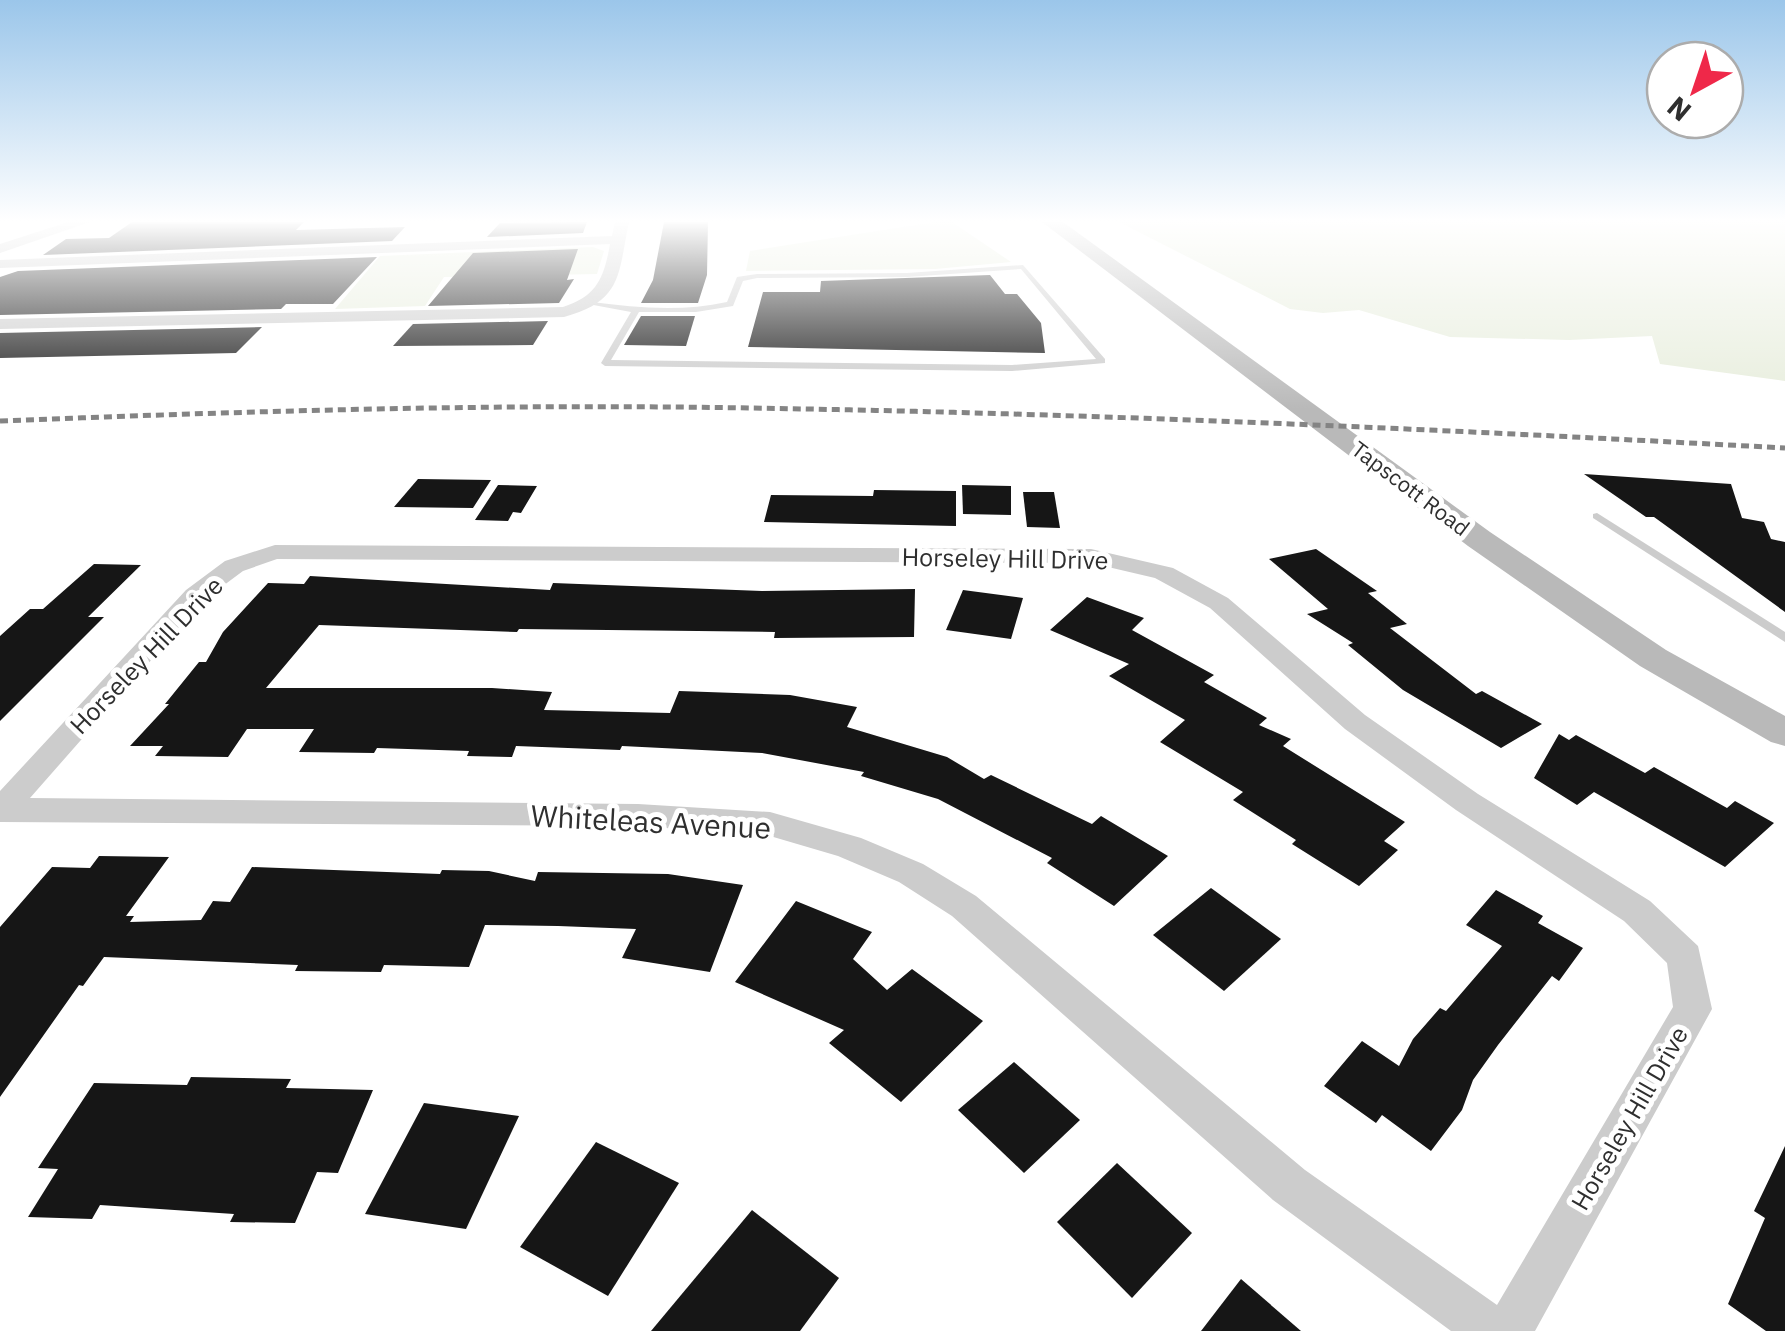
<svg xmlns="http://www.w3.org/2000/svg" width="1785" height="1331" viewBox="0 0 1785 1331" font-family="'IBM Plex Sans',sans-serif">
  <rect width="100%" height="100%" fill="#fff"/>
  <g fill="#e7eddc">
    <path d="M935,222H952L1011,262L935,269L746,271L750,251Z"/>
    <path d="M1119,222H1785V381L1660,364L1652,336L1569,340L1450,337L1359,310L1323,313L1290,309Z"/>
    <path d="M593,247L604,251L597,274L444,277L425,306L335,309L380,256Z"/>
  </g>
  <g fill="#161616">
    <path d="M132,222H304L296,230L405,227L392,241L43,255L66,239L109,238Z"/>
    <path d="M587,222L583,233L487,237L500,223Z"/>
    <path d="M664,222H708L707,275L698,303H641L653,280Z"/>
    <path d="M578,249L567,280L574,279L559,303L428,306L473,253Z"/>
    <path d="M377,257L333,304H286L281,309L0,315V277L18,271Z"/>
    <path d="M990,275L1005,294H1017L1041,323L1045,353L748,347L763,292H820L821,281Z"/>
    <path d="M641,316H695L686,346L624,345Z"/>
    <path d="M548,321L533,345L393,346L413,324Z"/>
    <path d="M262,327L236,353L0,358V333Z"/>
    <path d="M1584,474L1731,484L1742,518L1764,522L1771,539L1785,542V612L1654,517H1646Z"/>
    <path d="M418,479L491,480L473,508L394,507Z"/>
    <path d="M498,485L537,486L521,513L513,512L508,521L475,520Z"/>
    <path d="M962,485L1011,486V515L963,514Z"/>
    <path d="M874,490L956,491V526L764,522L771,495L873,496Z"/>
    <path d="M1023,492H1054L1060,528L1027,527Z"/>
    <path d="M1316,549L1377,591L1368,593L1407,624L1390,628L1476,694L1482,691L1542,724L1501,748L1403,690L1348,645L1353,643L1307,614L1328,609L1269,559Z"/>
    <path d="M94,564L141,565L88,617H104L0,721V636L30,609H43Z"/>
    <path d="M310,576L550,590L553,583L762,591L915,589L914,637L774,638L775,632L519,629L517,632L319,625L266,688H492L552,692L544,710L670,713L679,691L790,695L857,707L847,727L947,757L984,779L991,775L1092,824L1101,816L1168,856L1114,906L1047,863L1052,858L938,799L861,776L864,772L762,753L622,746L620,750L516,746L512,757L467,756L469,751L377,748L374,753L299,752L314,729H247L228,757L155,756L163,746H130L169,704H165L199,662H206L223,632L268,583L304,584Z"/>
    <path d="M963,590L1023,598L1011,639L946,630Z"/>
    <path d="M1087,597L1144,618L1132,630L1214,675L1204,682L1267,718L1259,725L1291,739L1283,746L1405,822L1384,841L1398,850L1359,886L1292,844L1296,840L1233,800L1243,792L1160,742L1185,720L1109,676L1129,664L1050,630Z"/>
    <path d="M1559,734L1569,740L1576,735L1645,773L1654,767L1727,808L1735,801L1774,823L1725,867L1594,792L1577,805L1534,778Z"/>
    <path d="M99,856L169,857L126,916H134L130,922L201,920L213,901L230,902L252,867L440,874L442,870L489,871L535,881L538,872L668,874L743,885L710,972L622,958L636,929L558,926L485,925L469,967L384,965L381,972L295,971L298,965L104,957L83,986L79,985L0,1097V927L52,867L90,868Z"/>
    <path d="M1211,888L1281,939L1224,991L1153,935Z"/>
    <path d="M1496,890L1543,916L1538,923L1583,948L1559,981L1552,976L1498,1045L1473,1080L1462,1110L1431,1151L1382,1115L1376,1123L1324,1086L1362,1041L1399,1066L1413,1039L1440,1008L1446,1011L1502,946L1466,925Z"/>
    <path d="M796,901L872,932L853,959L887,990L912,969L983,1021L901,1102L829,1043L844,1030L735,982Z"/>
    <path d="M1014,1062L1080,1120L1024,1173L958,1110Z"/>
    <path d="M191,1077L291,1079L286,1088L373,1090L338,1173L317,1172L295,1223L230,1222L234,1214L100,1205L92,1219L28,1217L58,1169L38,1168L94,1083L187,1085Z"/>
    <path d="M424,1103L519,1116L466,1229L365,1214Z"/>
    <path d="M596,1142L679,1183L608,1296L520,1247Z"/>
    <path d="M1785,1146V1331H1766L1728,1304L1765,1218L1754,1211Z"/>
    <path d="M1117,1163L1192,1233L1132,1298L1057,1222Z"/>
    <path d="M752,1210L839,1278L800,1331H651Z"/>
    <path d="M1241,1279L1301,1331H1201Z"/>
  </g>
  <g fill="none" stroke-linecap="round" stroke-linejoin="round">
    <g fill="#ccc" fill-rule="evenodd">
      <path d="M1023,265L1105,359V363L1012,371L605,366L601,363L631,312L588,304L592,302C637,308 682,312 727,302L737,277L757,274L907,273ZM1021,269L1096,359L1012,365L611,360L639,312H696L733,306L743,281L757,278L907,277Z"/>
      <path d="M1597,513L1785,632V642L1593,518V514Z"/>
    </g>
    <g fill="#ccc" fill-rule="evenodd">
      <path d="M68,222H90L0,253V244Z"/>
      <path d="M615,222H629C618,274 623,301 564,317L0,329V319L563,307C597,296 604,278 610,244L0,268V260L612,236Z"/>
      <path d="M275,545L1091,549L1173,568L1228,598L1365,715L1478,794L1650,901L1698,946L1712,1009L1535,1331H1451L1273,1200L952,916L899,882L838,856L770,836L638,826L0,822V791L186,590L225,561ZM277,559L1091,563L1155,578L1210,608L1345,729L1456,810L1624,921L1667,963L1673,1007L1497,1305L1305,1170L976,896L923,864L861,838L770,812L638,804L30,798L204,600L243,571Z"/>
    </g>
    <path fill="#b9b9b9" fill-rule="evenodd" d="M1042,222H1063L1490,532L1666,650L1785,716V746L1771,742L1640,666L1468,546Z"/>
    <path stroke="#848484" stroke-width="5" stroke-dasharray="8 5" stroke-linecap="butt" d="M0,421C224,412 448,405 673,407C1044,411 1415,428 1785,448"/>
  </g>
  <linearGradient id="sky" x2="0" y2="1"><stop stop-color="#9bc6ea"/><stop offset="0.54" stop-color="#fff"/><stop offset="1" stop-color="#fff" stop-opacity="0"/></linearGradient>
  <rect width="1785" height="409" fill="url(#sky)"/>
  <g text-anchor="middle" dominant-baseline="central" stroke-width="10" stroke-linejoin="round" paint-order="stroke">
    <g font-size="22" fill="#2f2f2f" stroke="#fff">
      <text transform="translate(1411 488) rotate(37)">Tapscott Road</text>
    </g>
    <g font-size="25" fill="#2f2f2f" stroke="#fff">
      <text transform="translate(1005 558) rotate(1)">Horseley Hill Drive</text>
      <text transform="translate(146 655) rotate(-46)">Horseley Hill Drive</text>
      <text transform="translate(1629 1118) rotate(-60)">Horseley Hill Drive</text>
    </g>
    <g font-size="30" fill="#2f2f2f" stroke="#fff">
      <text transform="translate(651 821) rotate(3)">Whiteleas Avenue</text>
    </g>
  </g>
  <g transform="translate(1695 90) rotate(220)"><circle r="48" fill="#ffffff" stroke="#acacac" stroke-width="2.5"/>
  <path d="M0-8L18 38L0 25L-18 38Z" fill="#ef2849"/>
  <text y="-15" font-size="28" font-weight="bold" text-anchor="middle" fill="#2f2f2f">N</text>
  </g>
</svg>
